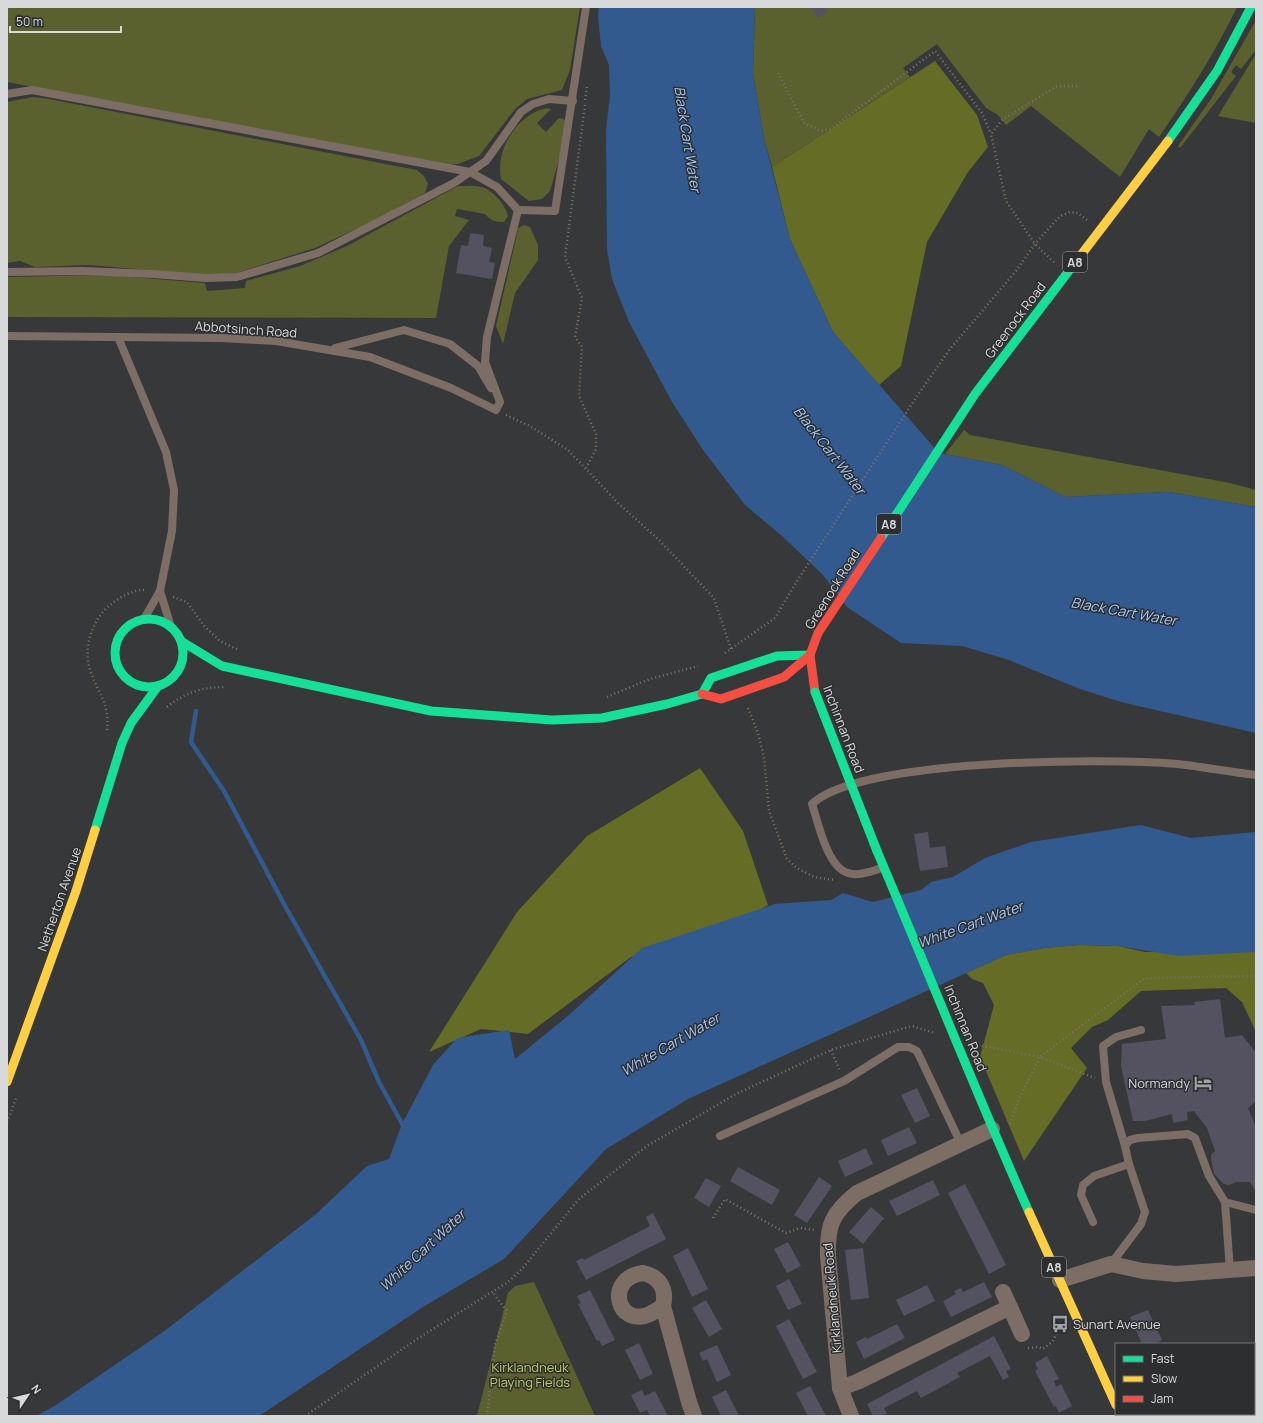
<svg xmlns="http://www.w3.org/2000/svg" width="1263" height="1423" viewBox="0 0 1263 1423" font-family="Manrope,sans-serif">
  <rect width="100%" height="100%" fill="#373839"/>
  <g fill="#5a602e">
    <path d="M7,7H580L570,70L562,90L527,99L515,109L479,156L458,164L437,165L7,82Z"/>
    <path d="M755,7H1237C1215,53 1188,95 1159,137L1149,129L1120,177L1031,106L1006,125L998,115L986,108L937,44L903,68L910,77L772,167L764,139L753,73Z"/>
    <path d="M1256,20V50L1241,69L1236,65L1231,72L1236,76L1180,148L1178,146L1211,99Z"/>
    <path d="M1256,54V123L1218,116L1252,60Z"/>
    <path d="M33,97L49,99L417,170L424,176L428,184L425,193L382,217L315,248L236,273L207,275L88,265L35,267L20,261L7,263V102Z"/>
    <path d="M546,108L551,109L537,123L546,132L559,118L570,121L550,191L542,199L529,201L501,179C495,149 517,115 546,108Z"/>
    <path d="M458,186C466,186 474,185 481,187C493,190 505,204 508,216L504,222C495,222 491,221 485,214L457,209L455,216L469,220L449,246L436,318L7,317V277L106,275L205,283L207,291L245,288L246,281L300,266L347,246Z"/>
    <path d="M524,225L530,227L538,245V260L515,293L503,344L496,326L517,234L518,228Z"/>
    <path d="M964,430L970,435L1230,483L1256,490V507L1169,492L1065,497L1002,465L945,454Z"/>
    <path d="M534,1282L595,1416H477L508,1293L515,1286Z"/>
  </g>
  <g fill="#656c25">
    <path d="M935,61L977,115L988,147L968,172L927,242L901,366L879,385L833,332L790,239L772,167Z"/>
    <path d="M700,768L743,831L768,905L742,919L631,957L528,1034L481,1029L429,1052L517,912L587,836Z"/>
    <path d="M1079,945L1118,946L1145,952H1256V1032L1242,1002L1226,988L1141,991L1108,1020L1092,1027L1071,1048L1087,1068L1024,1161L980,1057L994,1005L983,983L972,979L966,973L1006,955L1044,948Z"/>
  </g>
  <g fill="#335a8e">
    <path d="M599,7H755L753,73L764,139L790,239L833,332L939,453L1002,465L1065,497L1169,492L1256,507V733L1121,702L1080,689L1006,659L962,646L901,643L847,607L823,575L781,535L745,505L703,450L672,402L629,322L612,279L607,249L606,129L610,96L609,65L601,46L598,16Z"/>
    <path d="M1141,825L1191,838L1256,832V952L1178,956L1118,946L1079,945L1044,948L1006,955L688,1099L606,1149L504,1259L423,1307L259,1416H36L56,1405L163,1332L315,1215L367,1166L389,1159L402,1124L433,1065L457,1038L509,1030L515,1059L569,1015L642,948L775,904L831,900L843,893L873,902L921,890L931,882L953,877L985,858L1031,842Z"/>
  </g>
  <g fill="none" stroke-linecap="round" stroke-linejoin="round">
    <path stroke="#335a8e" stroke-width="4.5" d="M196,711L191,742L224,791L285,906L361,1040L379,1082L405,1129"/>
  </g>
  <g fill="#545260">
    <path d="M813,7H824L827,12L818,18L811,8Z"/>
    <path d="M470,233L484,235L483,246L492,248L489,262L495,263L492,279L456,273L461,245L468,246Z"/>
    <path d="M928,832L930,848L945,846L948,867L920,871L914,834Z"/>
    <path d="M1220,999L1225,1038L1242,1035L1256,1053V1101L1248,1108L1256,1127V1192L1250,1182H1237L1229,1185L1224,1184L1214,1174L1211,1158V1155L1215,1151L1207,1128L1194,1111L1187,1112L1188,1120L1173,1123L1172,1114L1145,1121H1133L1121,1066L1122,1044L1166,1039L1161,1006L1195,1005L1194,1002Z"/>
    <path d="M917,1088L930,1116L915,1123L901,1095Z"/>
    <path d="M909,1127L917,1143L888,1156L881,1140Z"/>
    <path d="M866,1148L873,1164L845,1177L838,1161Z"/>
    <path d="M738,1167L780,1190L772,1205L730,1181Z"/>
    <path d="M819,1177L832,1186L807,1223L794,1215Z"/>
    <path d="M706,1178L721,1186L709,1207L694,1198Z"/>
    <path d="M933,1180L940,1195L897,1216L889,1201Z"/>
    <path d="M965,1184L1006,1265L989,1274L948,1193Z"/>
    <path d="M871,1207L884,1218L863,1244L849,1232Z"/>
    <path d="M653,1213L666,1239L586,1280L576,1261L582,1258L584,1260L650,1226L646,1217Z"/>
    <path d="M788,1242L801,1266L787,1273L774,1249Z"/>
    <path d="M688,1248L708,1289L692,1297L673,1256Z"/>
    <path d="M863,1248L869,1298L851,1300L845,1250Z"/>
    <path d="M789,1279L802,1304L788,1310L776,1286Z"/>
    <path d="M984,1282L992,1297L951,1317L943,1301L956,1294L954,1291L961,1288L963,1292Z"/>
    <path d="M927,1285L935,1301L904,1316L896,1300Z"/>
    <path d="M590,1290L615,1340L602,1346L599,1340L597,1341L578,1304L581,1303L577,1296Z"/>
    <path d="M706,1300L722,1329L709,1337L692,1308Z"/>
    <path d="M1148,1310L1162,1340L1153,1344H1142L1130,1317Z"/>
    <path d="M789,1319L817,1372L803,1379L776,1326Z"/>
    <path d="M897,1324L905,1338L864,1359L856,1342L866,1337L867,1339Z"/>
    <path d="M994,1336L1011,1369L1006,1371L1009,1377L1003,1380L990,1356L957,1373L960,1377L921,1398L917,1391L884,1408L887,1414L873,1416L867,1404Z"/>
    <path d="M639,1343L653,1374L640,1380L625,1350Z"/>
    <path d="M717,1345L731,1375L717,1382L707,1359L703,1361L699,1353Z"/>
    <path d="M1047,1356L1059,1379L1054,1381L1056,1387L1061,1384L1072,1406L1059,1413L1056,1406L1054,1407L1035,1371L1038,1369L1035,1363Z"/>
    <path d="M810,1386L826,1416H808L796,1393Z"/>
    <path d="M642,1390L645,1396L655,1391L668,1416H650L647,1410L640,1413L631,1395Z"/>
    <path d="M726,1390L739,1416H721L712,1397Z"/>
  </g>
  <g fill="none" stroke-linecap="round" stroke-linejoin="round">
    <g stroke="#7b746f" stroke-width="2.5" stroke-dasharray="1 3" stroke-linecap="butt">
      <path d="M778,73L804,123L821,131L831,129L935,51L982,113L991,134"/>
      <path d="M585,100L587,87"/>
      <path d="M585,105L565,257L582,298L575,337L582,347L579,396L596,434V449L586,468"/>
      <path d="M1054,262L1035,244L1006,201L991,134L1002,120L1057,86H1080"/>
      <path d="M506,415L530,426L568,450L618,503L658,539L714,598L731,649"/>
      <path d="M173,597L187,602L205,627L220,641L239,650"/>
      <path d="M725,653L775,618L797,581L917,396L950,349L1016,271L1035,244L1060,216L1070,212L1078,213L1087,220"/>
      <path d="M607,697L650,679L698,666"/>
      <path d="M167,707C184,693 202,687 224,687"/>
      <path d="M748,708L758,733L764,757L769,811L787,859L797,868L814,877L835,880"/>
      <path d="M107,730C110,704 98,693 90,670C83,648 92,620 109,606C119,597 133,589 147,590"/>
      <path d="M978,1045L1040,1057L1145,978L1256,976"/>
      <path d="M831,1050L840,1071"/>
      <path d="M7,1122L16,1098"/>
      <path d="M1010,1124L1019,1099L1040,1057L1095,1078"/>
      <path d="M713,1218L725,1199L786,1233L800,1228L814,1230"/>
      <path d="M1028,1348L1038,1347L1043,1349L1052,1342L1058,1332L1052,1316L1055,1315"/>
      <path d="M305,1416L417,1339L508,1282L522,1269L579,1199L647,1146L736,1094L831,1050L912,1026L935,1033"/>
      <path d="M487,1416L495,1345L507,1311L493,1293"/>
    </g>
    <g stroke="#7d6e65" stroke-width="8">
      <path d="M7,94L32,90L470,172L486,161L521,112L533,104L549,99L573,101"/>
      <path d="M518,210L555,211L586,7"/>
      <path d="M7,272L83,271L153,274L206,278L237,277L318,253L454,183L470,172L497,187L518,210L487,337L485,362L500,402L496,410L451,388L370,357L276,341L221,338L7,336"/>
      <path d="M118,337L166,452L174,490L172,531L160,591L144,619"/>
      <path d="M335,348L404,330L450,344L478,366L491,388"/>
      <path d="M160,591L171,627"/>
      <path d="M884,867C874,871 858,877 848,873C827,867 818,822 812,804C860,758 1109,758 1178,764C1204,767 1230,772 1256,775"/>
      <path d="M720,1136L844,1081L898,1047H909L917,1051L961,1144"/>
      <path d="M1125,1146L1106,1082L1103,1046L1116,1037L1141,1030"/>
      <path d="M1225,1202L1256,1210"/>
      <path d="M1093,1222L1081,1195L1083,1185L1094,1176L1129,1164"/>
      <path d="M1111,1264L1141,1224L1145,1212L1129,1164L1125,1146L1130,1140L1138,1138L1188,1134L1195,1138L1209,1176L1225,1202L1230,1270"/>
    </g>
    <g stroke="#7d6e65" stroke-width="16">
      <path d="M643,1273C660,1277 667,1289 663,1306C659,1309 654,1312 650,1314C617,1329 604,1278 643,1273Z"/>
      <path d="M1060,1280L1111,1264L1143,1271L1176,1274L1256,1268"/>
      <path d="M1003,1292L1022,1334"/>
      <path d="M663,1306L689,1402L694,1416"/>
      <path d="M840,1388L857,1382L1010,1307"/>
      <path d="M851,1416L840,1388L828,1256C827,1225 832,1213 857,1193L992,1129"/>
    </g>
    <g stroke="#16e098" stroke-width="9">
      <path d="M1168,141L1217,71L1251,7"/>
      <path d="M881,538L975,394L1081,255"/>
      <circle cx="149" cy="653" r="34"/>
      <path d="M181,641L222,666L431,711L552,720L602,718L667,704L702,694"/>
      <path d="M702,694L711,678L777,656L810,655"/>
      <path d="M95,830L122,743L131,723L158,686"/>
      <path d="M877,851C928,971 976,1093 1029,1212"/>
    </g>
    <g stroke="#ffcf43" stroke-width="9">
      <path d="M1081,255L1168,141"/>
      <path d="M7,1082L76,891L95,830"/>
      <path d="M1029,1212L1116,1405"/>
    </g>
    <g stroke="#f24e42" stroke-width="9">
      <path d="M815,692L810,655L818,633L881,538"/>
      <path d="M702,694L721,699L784,677L810,655"/>
    </g>
    <path stroke="#16e098" stroke-width="9" d="M815,692L877,851"/>
  </g>
  <defs>
    <g id="hotel-bare" transform="scale(1.38)"><path d="M-6-4.5h1.5V1H6V5H4.5V3h-9V5H-6ZM-4 0a1.8 1.8 0 1 1 3.6 0ZM.5 0V-2.5h3Q6-2.5 6 0Z" fill="#a0a1a2" stroke="#2c2e30" stroke-width="2.5" paint-order="stroke"/></g>
    <g id="bus-bare" transform="scale(1.38)"><path d="M-5-6H5V4H4V6H2V4H-2V6H-4V4H-5ZM-3.5-4V0h7V-4ZM-3.5 1.2v1.5H-2V1.2ZM2 1.2v1.5H3.5V1.2Z" fill="#a0a1a2" stroke="#2c2e30" stroke-width="2.5" paint-order="stroke"/></g>
  </defs>
  <g fill-rule="evenodd">
    <use href="#hotel-bare" x="1203" y="1083"/>
    <use href="#bus-bare" x="1060" y="1324"/>
  </g>
  <g text-anchor="middle" dominant-baseline="central" stroke-width="3" stroke-linejoin="round" paint-order="stroke">
    <g fill="#2c2e30" stroke="#a4a6a7" stroke-width="1">
      <rect x="1063" y="252" width="24" height="20" rx="3"/>
      <rect x="877" y="514" width="24" height="20" rx="3"/>
      <rect x="1042" y="1257" width="24" height="20" rx="3"/>
    </g>
    <g font-size="12" font-weight="bold" fill="#d8d9da">
      <text x="1075" y="262">A8</text>
      <text x="889" y="524">A8</text>
      <text x="1054" y="1267">A8</text>
    </g>
    <g font-size="13" fill="#d8d9da" stroke="#2c2e30">
      <text transform="translate(1015 320) rotate(-53)">Greenock Road</text>
      <text transform="translate(246 329) rotate(4)">Abbotsinch Road</text>
      <text transform="translate(832 589) rotate(-58)">Greenock Road</text>
      <text transform="translate(844 729) rotate(69)">Inchinnan Road</text>
      <text transform="translate(59 899) rotate(-71)">Netherton Avenue</text>
      <text transform="translate(966 1028) rotate(68)">Inchinnan Road</text>
      <text transform="translate(832 1298) rotate(-95)">Kirklandneuk Road</text>
    </g>
    <g font-size="13" fill="#d8d9da" stroke="#2c2e30" text-anchor="end">
      <text x="1190" y="1083">Normandy</text>
      <text x="1073" y="1324" text-anchor="start">Sunart Avenue</text>
    </g>
    <g font-size="13" fill="#c1cc5f" stroke="#2c2e30">
      <text x="530" y="1367">Kirklandneuk<tspan x="530" dy="15">Playing Fields</tspan></text>
    </g>
    <g font-size="14" font-style="italic" fill="#a5c9fb" stroke="#2c2e30">
      <text transform="translate(688 139) rotate(81)">Black Cart Water</text>
      <text transform="translate(830 450) rotate(52)">Black Cart Water</text>
      <text transform="translate(1124 611) rotate(10)">Black Cart Water</text>
      <text transform="translate(970 924) rotate(-20)">White Cart Water</text>
      <text transform="translate(670 1044) rotate(-30)">White Cart Water</text>
      <text transform="translate(422 1250) rotate(-43)">White Cart Water</text>
    </g>
  </g>
  <rect width="1263" height="1423" fill="none" stroke="#d8d9da" stroke-width="16"/>
  <rect x="1115" y="1343" width="140" height="72" fill="#2c2e30" stroke="#717274"/>
  <rect x="1123" y="1356" width="20" height="6" fill="#16e098" stroke="#717274"/>
  <text x="1151" y="1363" font-size="12" fill="#d8d9da">Fast</text>
  <rect x="1123" y="1376" width="20" height="6" fill="#ffcf43" stroke="#717274"/>
  <text x="1151" y="1383" font-size="12" fill="#d8d9da">Slow</text>
  <rect x="1123" y="1396" width="20" height="6" fill="#f24e42" stroke="#717274"/>
  <text x="1151" y="1403" font-size="12" fill="#d8d9da">Jam</text>
  <g transform="translate(28 1395) rotate(55)" stroke="#2c2e30" stroke-width="3" paint-order="stroke">
  <path d="M0-3L7 15L0 10L-7 15Z" fill="#d8d9da"/>
  <text y="-6" font-size="11" font-weight="bold" text-anchor="middle" fill="#d8d9da">N</text>
  </g>
  <path d="M10 26v6h111v-6" fill="none" stroke="#d8d9da" stroke-width="2"/>
  <text x="16" y="26" font-size="12" fill="#d8d9da" stroke="#2c2e30" stroke-width="3" paint-order="stroke">50 m</text>
</svg>
